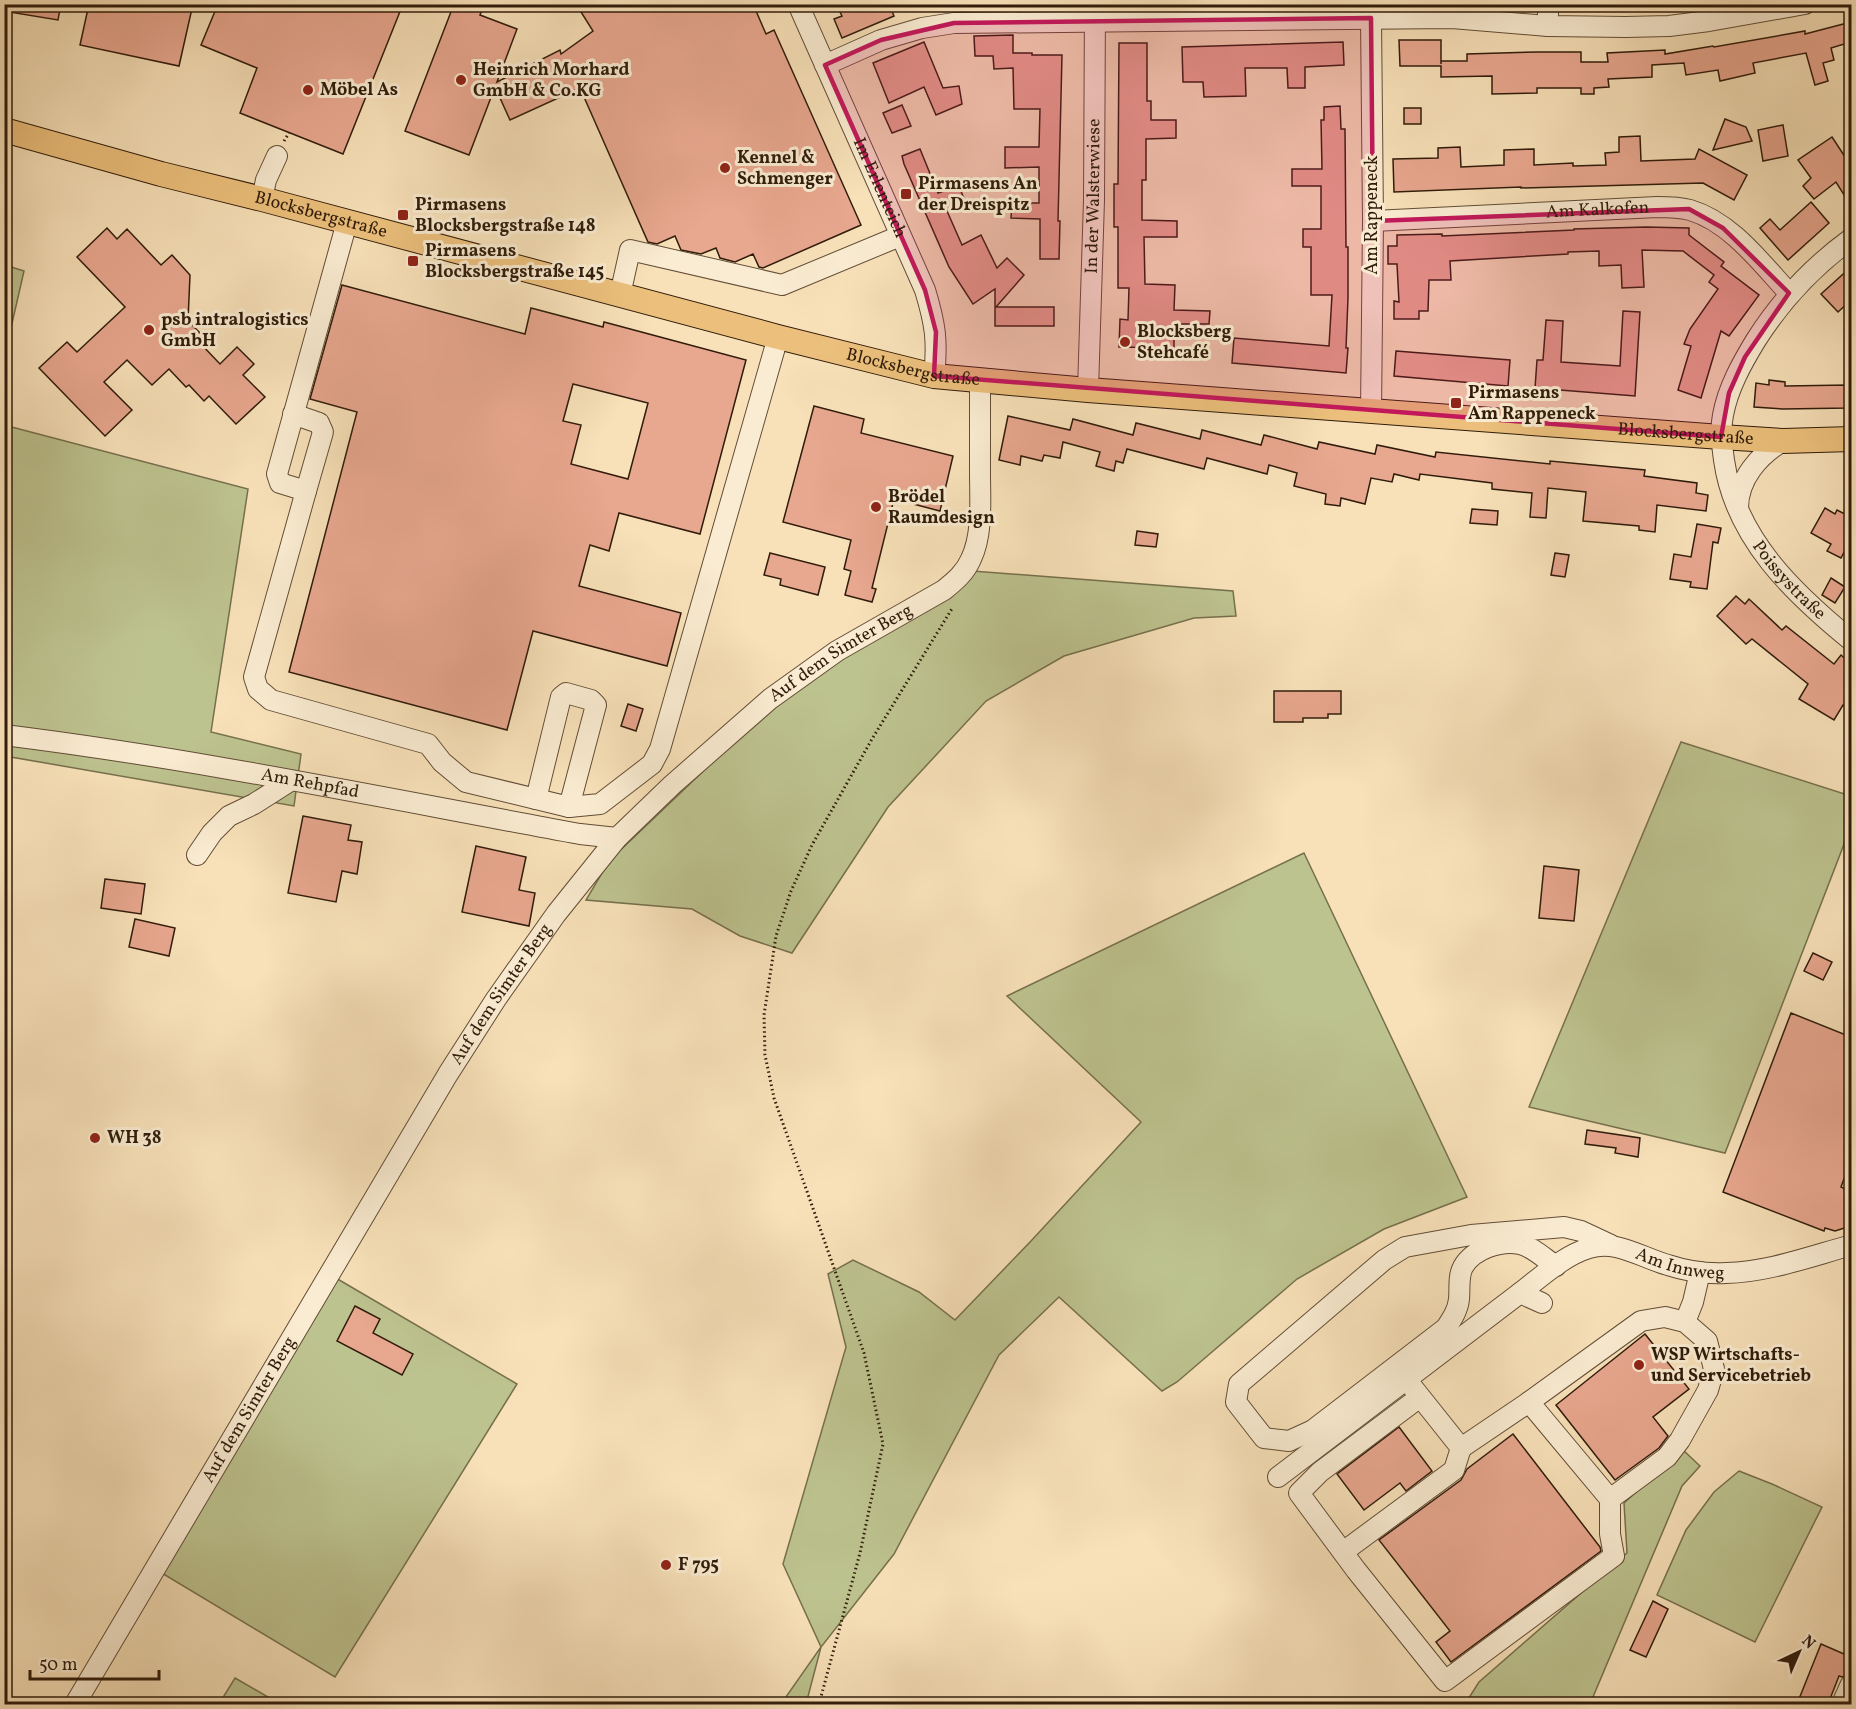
<svg xmlns="http://www.w3.org/2000/svg" width="1856" height="1709" viewBox="0 0 1856 1709" font-family="Vollkorn,serif">
  <rect width="100%" height="100%" fill="#f8e1b9"/>
  <filter id="stains"><feTurbulence type="fractalNoise" baseFrequency=".00333" numOctaves="4"/><feColorMatrix values="0 0 0 0 .2 0 0 0 0 .09 0 0 0 0 .02 0 0 0 .5 -.17"/></filter>
  <radialGradient id="worn" r=".72"><stop offset=".6" stop-color="#630" stop-opacity="0"/><stop offset="1" stop-color="#630" stop-opacity=".3"/></radialGradient>
  <g fill="#bdc38f" stroke="#76704d" stroke-width="1.5">
    <path d="M5,265L24,271L5,354L4,265Z"/>
    <path d="M4,425L248,489L211,732L301,754L294,806L5,756Z"/>
    <path d="M959,570L1233,591L1236,616L1194,618L1064,656L986,701L888,807L792,953L740,936L692,909L586,900L609,861L739,737L823,668Z"/>
    <path d="M1681,742L1851,796V826L1725,1153L1529,1107Z"/>
    <path d="M1304,853L1467,1197L1384,1229L1297,1279L1177,1382L1162,1391L1059,1297L999,1355L894,1554L821,1647L806,1704H781L821,1647L783,1564L846,1347L828,1274L853,1260L919,1292L955,1320L1031,1241L1141,1122L1007,996Z"/>
    <path d="M329,1274L517,1384L335,1677L155,1569Z"/>
    <path d="M1683,1450L1700,1466L1682,1486L1590,1704H1465L1479,1682L1627,1553L1624,1503Z"/>
    <path d="M1739,1471L1772,1484L1822,1507L1755,1642L1657,1595L1686,1530L1714,1492Z"/>
    <path d="M235,1678L280,1704H219Z"/>
  </g>
  <g fill="#e8a78f" stroke="#301c0b" stroke-width="1.5" fill-rule="evenodd">
    <path d="M10,4H61L58,20L9,12Z"/>
    <path d="M89,4H193L179,66L80,45Z"/>
    <path d="M218,4H403L343,154L240,113L257,68L201,45Z"/>
    <path d="M454,4H484L480,15L517,29L497,82L560,50L561,54L593,31L576,4H753L766,34L774,30L861,225L763,268L759,267L753,254L735,262L720,258L716,248L701,254L681,250L675,236L657,244L648,242L580,88L510,120L495,87L469,155L405,131Z"/>
    <path d="M836,4H889L894,16L842,38L834,19L842,16Z"/>
    <path d="M1851,22V42L1831,48L1834,60L1823,63L1828,81L1815,85L1806,53L1753,63L1755,73L1720,81L1718,70L1686,75L1684,63L1652,65V77L1608,79L1609,87L1594,88V94H1581V88H1537V93L1492,94V76L1441,77V66H1400L1399,40H1441V64V61H1467V54L1537,52H1581V62H1608L1607,53L1665,50V54L1713,46L1714,47L1805,31V34Z"/>
    <path d="M1013,35V53H1032V55H1062L1058,221H1060L1059,259H1040V219L1011,218L1012,203H1039V167L1005,168V147H1039L1040,109H1014L1013,68L994,69L993,56H975L974,36Z"/>
    <path d="M924,42L943,88L959,86L962,104L936,115L924,87L889,103L873,63Z"/>
    <path d="M1343,42L1344,65L1305,67V88H1288L1287,68H1245L1246,96L1204,97L1203,82H1183L1182,47Z"/>
    <path d="M1119,43H1147V101H1151V120H1176V138L1146,139V180H1142V220L1177,221V237H1144L1145,284L1175,285L1174,310L1210,311L1209,324H1174V348L1119,347L1120,319L1128,320L1129,288H1118V227H1114V184H1118Z"/>
    <path d="M902,105L911,126L892,133L883,113Z"/>
    <path d="M1340,106L1341,129H1345L1346,247H1348V298L1346,348H1348L1346,373L1232,363L1234,338L1329,346L1332,295H1311V247H1303V229H1321V186H1292V169H1322L1321,120H1324V107Z"/>
    <rect x="1404" y="108" width="17" height="16"/>
    <path d="M1725,119L1746,127L1752,141L1713,150Z"/>
    <path d="M1783,125L1788,156L1763,161L1758,130Z"/>
    <path d="M1640,136L1641,161L1695,159L1699,149L1747,175L1734,200L1703,183L1521,188V187L1394,192L1393,159L1438,158V148L1460,147L1461,167L1504,165V150L1534,149V165L1573,163V166L1606,165L1605,153L1619,152V137Z"/>
    <path d="M1832,137L1851,166V206L1836,182L1814,199L1803,186L1811,178L1798,160Z"/>
    <path d="M920,149L938,193L959,186L966,204L947,211L962,245L981,235L997,268L1007,258L1024,275L996,307H1054V326H995V289L973,304L949,267L904,164L902,156Z"/>
    <path d="M1811,202L1829,223L1788,260L1760,228L1770,219L1780,230Z"/>
    <path d="M1646,227L1689,228V235L1724,262L1721,266L1759,295L1729,336L1721,331L1701,398L1678,390L1691,346L1684,344L1690,329L1718,289L1709,282L1714,275L1683,251L1642,250L1644,287L1622,288L1621,265L1599,266V251L1568,252V254L1450,261L1451,280H1429L1428,311H1419V319H1394V301L1399,302L1397,264H1388V246H1397V235L1442,234V236L1574,230V229Z"/>
    <path d="M107,228L117,239L127,229L161,265L172,255L190,275L188,321L205,338L200,343L220,364L237,347L254,364L243,375L265,397L236,424L209,396L204,401L189,385L186,387L169,369L152,385L127,360L104,382L132,410L105,436L39,368L67,342L77,352L125,307L77,257Z"/>
    <path d="M1851,267V300L1838,312L1821,294Z"/>
    <path d="M342,285L525,334L531,308L603,327L604,322L746,360L700,534L619,513L609,551L590,545L579,586L681,613L667,666L533,631L507,730L289,672L357,412L310,399ZM573,384L648,403L628,479L571,464L581,425L563,421Z"/>
    <path d="M1623,311L1640,312L1635,396L1535,388L1537,360H1543L1546,320L1563,321L1561,362L1620,366Z"/>
    <path d="M1396,351L1510,360L1508,386L1394,376Z"/>
    <path d="M1769,380L1785,382V386L1848,385L1849,408L1783,409L1754,407L1756,383L1769,385Z"/>
    <path d="M814,406L864,419L861,433L953,456L940,511L894,499L872,588L876,589L872,602L845,595L851,571L844,569L851,540L783,522Z"/>
    <path d="M1008,416L1070,430L1073,419L1133,435L1136,423L1200,439L1202,430L1261,445L1264,435L1317,449L1319,442L1375,454L1377,445L1435,457L1436,452L1550,464V461L1645,470L1644,476L1697,483L1696,493L1708,495L1706,511L1657,505L1655,532L1639,530V526L1583,521L1586,492L1548,488L1546,518L1530,517L1532,493L1492,489V483L1420,474L1419,480L1394,474L1392,482L1371,478L1365,504L1341,498L1340,506L1325,504L1326,494L1294,486L1297,473L1269,465L1267,474L1207,458L1204,469L1127,449L1123,463L1116,461L1114,471L1096,466L1100,452L1063,442L1060,458L1044,455L1042,461L1021,456L1020,465L999,460Z"/>
    <path d="M1825,508L1835,514L1837,510L1849,516L1847,520L1851,523V539L1841,558L1827,551L1831,544L1811,533Z"/>
    <path d="M1472,509L1498,511L1497,525L1470,523Z"/>
    <path d="M1697,524L1721,528L1718,543L1713,542L1707,589L1690,587L1691,582L1670,579L1674,554L1691,557Z"/>
    <path d="M1137,531L1158,534L1156,547L1135,545Z"/>
    <path d="M770,553L825,567L818,595L780,585L781,579L764,575Z"/>
    <path d="M1555,553L1569,555L1565,577L1551,575Z"/>
    <path d="M1831,578L1845,587L1835,603L1822,595Z"/>
    <path d="M1736,596L1745,604L1749,599L1782,630L1786,626L1834,664L1841,655L1851,664V710L1843,705L1834,720L1799,699L1808,684L1752,639L1746,644L1717,616Z"/>
    <path d="M1274,691H1341V714H1328V718H1303V722H1274Z"/>
    <path d="M628,704L643,709L636,731L621,726Z"/>
    <path d="M303,816L351,825L348,840L362,842L357,874L342,871L336,902L288,893Z"/>
    <path d="M476,846L526,857L519,890L535,893L529,926L462,912Z"/>
    <path d="M1544,866L1579,870L1574,921L1539,918Z"/>
    <path d="M105,879L145,884L141,914L101,908Z"/>
    <path d="M135,919L175,928L169,956L129,947Z"/>
    <path d="M1813,953L1832,962L1823,980L1804,971Z"/>
    <path d="M1791,1013L1851,1037V1160L1841,1187L1851,1192V1226L1835,1231L1825,1228L1824,1231L1723,1192Z"/>
    <path d="M1587,1130L1640,1138L1638,1157L1615,1153L1616,1148L1585,1144Z"/>
    <path d="M355,1306L380,1319L373,1333L413,1354L402,1375L337,1341Z"/>
    <path d="M1645,1334L1689,1389L1653,1417L1668,1436L1659,1448L1615,1480L1556,1405Z"/>
    <path d="M1399,1427L1432,1471L1406,1491L1400,1483L1364,1510L1337,1474Z"/>
    <path d="M1513,1434L1600,1547L1601,1551L1451,1662L1436,1642L1450,1631L1379,1540L1461,1480L1467,1469Z"/>
    <path d="M1653,1601L1668,1609L1646,1657L1630,1650Z"/>
    <path d="M1821,1644L1851,1657V1674L1842,1677L1839,1676L1828,1704H1797Z"/>
  </g>
  <g fill="none" stroke-linecap="round" stroke-linejoin="round">
    <g stroke="#624d36" stroke-width="22">
      <g id="minor">
        <path id="s1" d="M798,4L925,290C935,323 938,341 934,376"/>
        <path d="M1548,4V26"/>
        <path d="M825,65L881,40L922,28L954,23L1452,18L1548,26L1626,27L1669,26L1709,21L1805,4"/>
        <path d="M262,199L266,180L277,156"/>
        <path id="s2" d="M1373,221L1657,207C1668,207 1679,207 1690,210C1731,222 1761,263 1789,293"/>
        <path d="M347,222L277,474L280,483L306,491L254,677L258,689L271,700L428,744L442,762L466,782L569,807L600,804L652,764L660,749L778,337"/>
        <path id="s3" d="M1852,238C1812,267 1782,299 1756,340C1742,363 1728,388 1723,415C1720,430 1722,445 1724,460C1735,538 1793,593 1852,641"/>
        <path d="M620,295L630,250L782,285L900,236"/>
        <path id="s4" d="M1088,390L1094,200L1095,4"/>
        <path d="M1371,412L1373,221L1371,18"/>
        <path d="M293,414L319,423L323,432L306,491"/>
        <path d="M1738,508C1738,479 1759,455 1783,441"/>
        <path id="s5" d="M4,735C198,759 389,799 580,834L617,838"/>
        <path d="M536,799L561,697L566,693L591,700L596,705L569,807"/>
        <path d="M197,855L212,833L229,816L254,804L290,781"/>
        <path d="M1556,1266C1545,1259 1533,1247 1520,1244C1501,1240 1473,1249 1463,1267C1458,1276 1460,1289 1459,1299C1458,1310 1452,1319 1446,1328L1313,1430L1289,1441L1264,1438L1236,1402L1239,1384L1384,1260L1405,1247L1471,1235L1564,1227L1581,1231L1611,1245"/>
        <path id="s6" d="M1520,1293C1541,1277 1563,1256 1589,1248C1616,1239 1642,1258 1668,1265C1686,1271 1707,1274 1726,1273C1769,1272 1811,1256 1852,1245"/>
        <path d="M1685,1322L1693,1302L1700,1272"/>
        <path d="M1406,1379L1461,1448L1529,1402L1641,1321L1665,1317L1685,1322L1707,1341L1714,1369L1708,1390L1680,1440L1667,1457L1610,1499V1534L1614,1556L1445,1681L1356,1570L1299,1493L1320,1472L1420,1397"/>
        <path d="M1529,1402L1610,1499"/>
        <path d="M1278,1477L1520,1293L1542,1303"/>
        <path d="M1343,1552L1454,1470L1461,1448"/>
        <path id="s7" d="M75,1704L448,1074L496,999L556,914L617,838L672,785L770,699L837,651L944,590C955,581 965,573 971,559C983,534 980,500 980,473C980,442 980,411 980,381"/>
        <path d="M1842,1704L1850,1686H1852"/>
      </g>
    </g>
    <g stroke="#301c0b" stroke-width="26">
      <g id="major">
        <path id="s8" d="M4,130L161,174L262,199L778,337L934,376L1088,390L1721,437L1783,441L1852,439"/>
      </g>
    </g>
    <g stroke="#301c0b" stroke-width="3" stroke-dasharray="1.5 3" stroke-linecap="butt">
      <path d="M284,141L289,133"/>
      <path d="M819,1704L860,1553L883,1444L864,1353L774,1098L765,1055L764,1015L776,936L791,891L812,845L872,739L953,607"/>
    </g>
    <use href="#minor" stroke="#faecd2" stroke-width="20"/>
    <use href="#major" stroke="#ecc07c" stroke-width="24"/>
  </g>
  <path fill="#c2185b" fill-opacity="0.2" stroke="#c2185b" stroke-width="4.5" stroke-linejoin="round" d="M1371,18L1373,221L1689,209L1723,228L1789,293L1745,357L1729,393L1721,437L934,376L936,332L925,290L825,65L881,40L954,23Z"/>
  <g fill="#8f2418" stroke="#faecd2" stroke-width="2">
    <circle cx="461" cy="80" r="6"/>
    <circle cx="308" cy="90" r="6"/>
    <circle cx="725" cy="168" r="6"/>
    <rect x="900" y="188" width="12" height="12" rx="3"/>
    <rect x="397" y="209" width="12" height="12" rx="3"/>
    <rect x="407" y="255" width="12" height="12" rx="3"/>
    <circle cx="149" cy="330" r="6"/>
    <circle cx="1125" cy="342" r="6"/>
    <rect x="1450" y="397" width="12" height="12" rx="3"/>
    <circle cx="876" cy="507" r="6"/>
    <circle cx="95" cy="1138" r="6"/>
    <circle cx="1639" cy="1365" r="6"/>
    <circle cx="666" cy="1565" r="6"/>
  </g>
  <g text-anchor="middle" dominant-baseline="central" stroke-width="6" stroke-linejoin="round" paint-order="stroke">
    <g font-size="18" font-weight="bold" fill="#301c0b" stroke="#faecd2" text-anchor="start">
      <text x="473" y="70">Heinrich Morhard<tspan x="473" dy="21">GmbH &amp; Co.KG</tspan></text>
      <text x="320" y="90">Möbel As</text>
      <text x="737" y="158">Kennel &amp;<tspan x="737" dy="21">Schmenger</tspan></text>
      <text x="918" y="184">Pirmasens An<tspan x="918" dy="21">der Dreispitz</tspan></text>
      <text x="415" y="205">Pirmasens<tspan x="415" dy="21">Blocksbergstraße 148</tspan></text>
      <text x="425" y="251">Pirmasens<tspan x="425" dy="21">Blocksbergstraße 145</tspan></text>
      <text x="161" y="320">psb intralogistics<tspan x="161" dy="21">GmbH</tspan></text>
      <text x="1137" y="332">Blocksberg<tspan x="1137" dy="21">Stehcafé</tspan></text>
      <text x="1468" y="393">Pirmasens<tspan x="1468" dy="21">Am Rappeneck</tspan></text>
      <text x="888" y="497">Brödel<tspan x="888" dy="21">Raumdesign</tspan></text>
      <text x="107" y="1138">WH 38</text>
      <text x="1651" y="1355">WSP Wirtschafts-<tspan x="1651" dy="21">und Servicebetrieb</tspan></text>
      <text x="678" y="1565">F 795</text>
    </g>
    <g font-size="18" fill="#301c0b" stroke="#faecd2">
      <text stroke="none"><textPath href="#s1" startOffset="201">Im Erlenteich</textPath></text>
      <text stroke="none"><textPath href="#s4" startOffset="194">In der Walsterwiese</textPath></text>
      <text stroke="none"><textPath href="#s2" startOffset="225">Am Kalkofen</textPath></text>
      <text stroke="none"><textPath href="#s8" startOffset="328">Blocksbergstraße</textPath></text>
      <text transform="translate(1372 215) rotate(-90)">Am Rappeneck</text>
      <text stroke="none"><textPath href="#s8" startOffset="940">Blocksbergstraße</textPath></text>
      <text stroke="none"><textPath href="#s8" startOffset="1716">Blocksbergstraße</textPath></text>
      <text stroke="none"><textPath href="#s3" startOffset="408">Poissystraße</textPath></text>
      <text stroke="none"><textPath href="#s7" startOffset="1314">Auf dem Simter Berg</textPath></text>
      <text stroke="none"><textPath href="#s5" startOffset="310">Am Rehpfad</textPath></text>
      <text stroke="none"><textPath href="#s7" startOffset="828">Auf dem Simter Berg</textPath></text>
      <text stroke="none"><textPath href="#s6" startOffset="177">Am Innweg</textPath></text>
      <text stroke="none"><textPath href="#s7" startOffset="342">Auf dem Simter Berg</textPath></text>
    </g>
  </g>
  <rect width="1856" height="1709" fill="none" stroke="#f8e1b9" stroke-width="24"/>
  <rect x="6" y="6" width="1844" height="1697" fill="none" stroke="#301c0b" stroke-width="3"/>
  <rect x="12" y="12" width="1832" height="1685" fill="none" stroke="#301c0b" stroke-width="1.5"/>
  <g transform="translate(1799 1652) rotate(44)" stroke="#faecd2" stroke-width="4.5" paint-order="stroke">
  <path d="M0-4.5L10 22L0 15L-10 22Z" fill="#301c0b"/>
  <text y="-9" font-size="16" font-weight="bold" text-anchor="middle" fill="#301c0b">N</text>
  </g>
  <path d="M30 1670v9h129v-9" fill="none" stroke="#301c0b" stroke-width="3"/>
  <text x="39" y="1670" font-size="18" fill="#301c0b" stroke="#faecd2" stroke-width="4.5" paint-order="stroke">50 m</text>
  <rect width="100%" height="100%" filter="url(#stains)"/>
  <rect width="100%" height="100%" fill="url(#worn)"/>
</svg>
